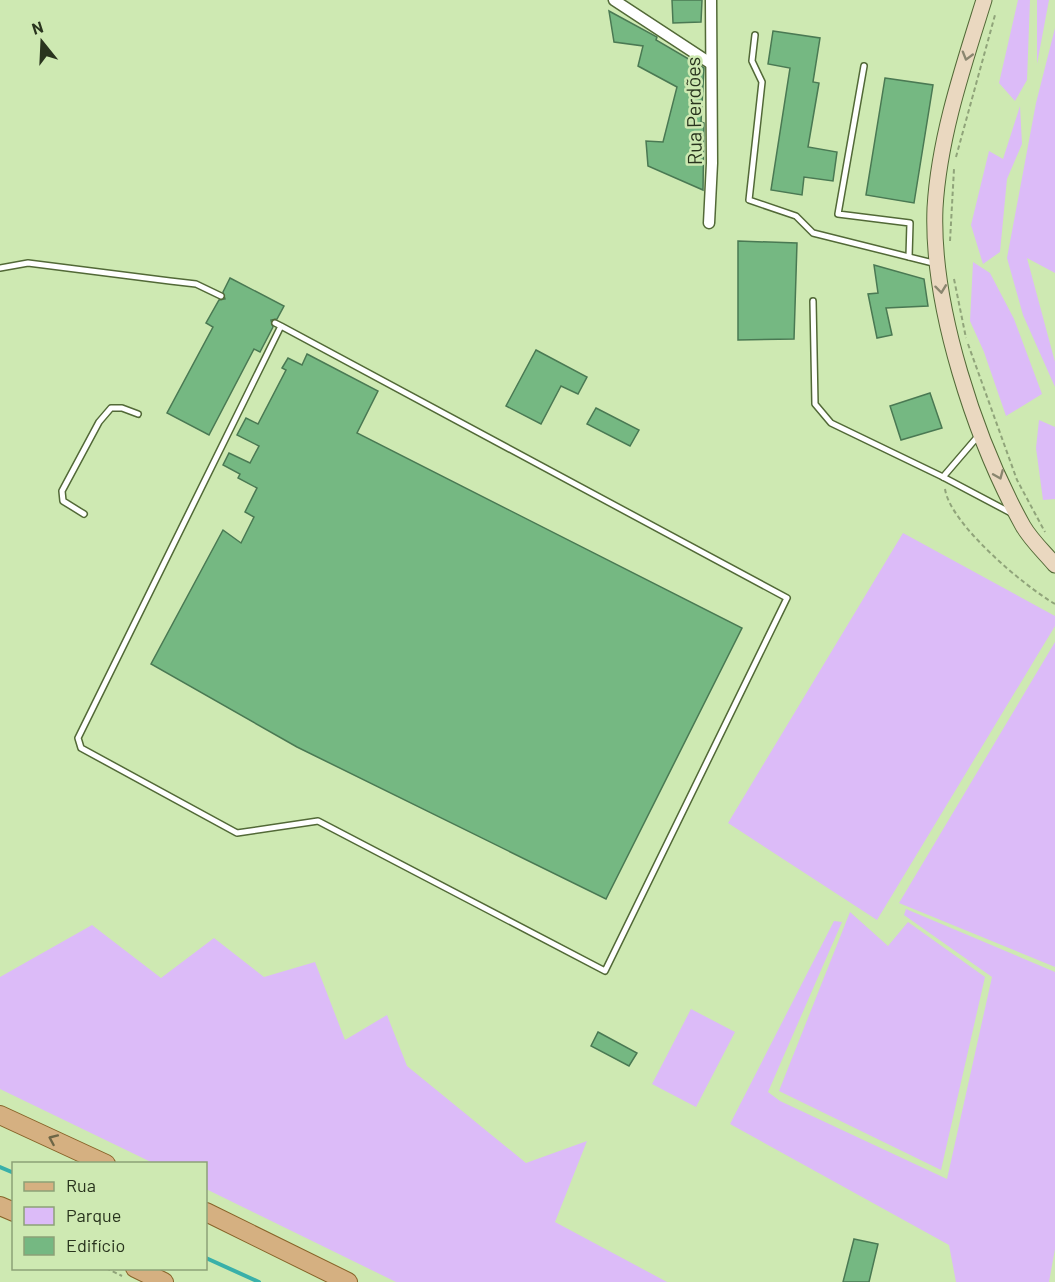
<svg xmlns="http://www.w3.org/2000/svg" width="1055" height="1282" viewBox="0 0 1055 1282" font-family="Barlow,sans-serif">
  <rect width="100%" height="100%" fill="#cee9b2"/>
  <g fill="#dcbbf8">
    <path d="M1018,0H1030L1027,80L1015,101L999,83Z"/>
    <path d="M1037,0H1049L1037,64Z"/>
    <path d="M1055,28V273L1027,258L1055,362V387L1023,315L1007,258L1036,103Z"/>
    <path d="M1020,106L1022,144L1007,179L1000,252L983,264L971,225L989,151L1003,159Z"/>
    <path d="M973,262L990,273L1014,319L1042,394L1006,416L984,352L970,321Z"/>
    <path d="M1039,420L1055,427V499L1043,500L1036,448Z"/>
    <path d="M903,533L1055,616V626L877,920L728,823Z"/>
    <path d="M1055,642V967L899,903Z"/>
    <path d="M906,909L1055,972V1249L1049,1282H956L949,1245L730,1124L834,921L842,922L768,1092L780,1101L947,1179L992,977L904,915Z"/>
    <path d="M850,912L888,946L908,922L985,977L941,1170L779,1091Z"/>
    <path d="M92,925L161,978L214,938L264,977L315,962L345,1040L387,1015L407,1066L526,1163L587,1141L555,1222L667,1282H396L206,1189V1164L153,1163L0,1089V977Z"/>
    <path d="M691,1009L735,1032L696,1107L652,1084Z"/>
  </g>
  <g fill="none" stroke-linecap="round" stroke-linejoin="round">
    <g stroke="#39b0a9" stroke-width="4">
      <path d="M0,1167L14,1173"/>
      <path d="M206,1258L259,1282"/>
    </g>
  </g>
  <g fill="#75b882" stroke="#4a7953" stroke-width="1.5">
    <path d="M672,0H702L701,22L673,23Z"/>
    <path d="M609,11L657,37L656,40L704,68L701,122L704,123L703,190L648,166L646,141L663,142L677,87L638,66L643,46L614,42Z"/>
    <path d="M773,31L820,38L813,82L819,83L808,147L837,152L833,181L804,177L802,195L771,190L790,68L768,64Z"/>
    <path d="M885,78L933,85L914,203L866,195Z"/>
    <path d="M738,241L797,243L794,339L738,340Z"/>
    <path d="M874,265L924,279L928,306L886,308L892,335L877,338L868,294L878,293Z"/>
    <path d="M230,278L284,306L277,319L271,320L273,327L260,352L254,349L209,435L167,413L213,327L206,323L219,300L225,299L223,292Z"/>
    <path d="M536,350L587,377L578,394L561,386L541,424L506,406Z"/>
    <path d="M307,354L378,391L357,433L742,628L606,899L297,747L151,664L223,530L241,543L254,517L245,512L257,488L238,478L240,474L223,465L229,453L250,463L259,446L237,435L246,418L258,424L286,370L282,368L288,358L302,365Z"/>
    <path d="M930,393L942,428L901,440L890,406Z"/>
    <path d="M596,408L639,430L630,446L587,424Z"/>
    <path d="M598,1032L637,1053L629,1066L591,1046Z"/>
    <path d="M854,1239L878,1244L869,1282H843Z"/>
  </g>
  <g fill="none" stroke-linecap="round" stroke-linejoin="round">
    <g stroke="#526937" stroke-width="8">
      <g id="lane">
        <path d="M755,35L752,61L762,82L749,200L796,216L813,233L937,264"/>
        <path d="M864,66L838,214L910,223L909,257"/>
        <path d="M0,268L28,263L170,281L196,284L221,296"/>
        <path d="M813,301L815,404L831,423L943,477L1013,514"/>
        <path d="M275,323L281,326L787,598L605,971L318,821L237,833L81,748L78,738L281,326"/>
        <path d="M943,477L979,435"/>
        <path d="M84,514L63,501L62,491L99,422L111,408H122L138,414"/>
      </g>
    </g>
    <g stroke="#526937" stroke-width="13">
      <g id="street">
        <path d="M614,0L710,63"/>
        <path d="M709,223L712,163L711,0"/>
      </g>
    </g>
    <g stroke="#526937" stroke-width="17">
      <path id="secondary" d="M984,0C963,67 939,138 935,208C931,307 976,441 1023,526C1031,540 1045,553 1055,565"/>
    </g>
    <g stroke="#876328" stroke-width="20">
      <g id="primary">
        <path d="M0,1115L106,1164"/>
        <path d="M0,1206L14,1212"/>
        <path d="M206,1212L348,1282"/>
        <path d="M135,1268L164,1282"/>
      </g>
    </g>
    <g stroke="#90a47a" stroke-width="2" stroke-dasharray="4.5 3" stroke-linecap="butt">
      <path d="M956,157L995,15"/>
      <path d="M950,241L954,169"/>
      <path d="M954,279L966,338"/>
      <path d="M968,344L1017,480L1045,532"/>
      <path d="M945,489C950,524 1024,586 1055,604"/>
      <path d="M106,1268L122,1276"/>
    </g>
    <use href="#lane" stroke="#fff" stroke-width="5"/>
    <use href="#street" stroke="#fff" stroke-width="10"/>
    <use href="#secondary" stroke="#ead8c0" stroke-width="15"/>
    <use href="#primary" stroke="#d5b081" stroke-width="18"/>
  </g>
  <defs><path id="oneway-chevron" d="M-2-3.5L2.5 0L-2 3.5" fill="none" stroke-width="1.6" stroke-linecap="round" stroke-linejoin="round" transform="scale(1.5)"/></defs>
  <g stroke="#8a866f">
    <use href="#oneway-chevron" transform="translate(967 56) rotate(106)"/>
    <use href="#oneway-chevron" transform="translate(941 289) rotate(83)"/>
    <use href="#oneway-chevron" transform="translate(999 475) rotate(67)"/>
  </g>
  <use stroke="#6e6646" href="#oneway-chevron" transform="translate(53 1139) rotate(-156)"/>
  <g text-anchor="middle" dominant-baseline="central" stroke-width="5" stroke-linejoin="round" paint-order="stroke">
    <g font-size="20" fill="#29341e" stroke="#cee9b2">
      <text transform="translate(693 111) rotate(-91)">Rua Perdões</text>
    </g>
  </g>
  <rect x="12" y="1162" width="195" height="108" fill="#cee9b2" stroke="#8ca177" stroke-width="1.5"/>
  <rect x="24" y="1182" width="30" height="9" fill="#d5b081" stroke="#8ca177" stroke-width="1.5"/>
  <text x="66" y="1192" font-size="18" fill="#29341e">Rua</text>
  <rect x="24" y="1207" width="30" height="18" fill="#dcbbf8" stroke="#8ca177" stroke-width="1.5"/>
  <text x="66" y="1222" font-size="18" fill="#29341e">Parque</text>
  <rect x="24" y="1237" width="30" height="18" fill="#75b882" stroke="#8ca177" stroke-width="1.5"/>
  <text x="66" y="1252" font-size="18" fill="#29341e">Edifício</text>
  <g transform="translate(42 42) rotate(342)" stroke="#cee9b2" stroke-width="4.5" paint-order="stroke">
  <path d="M0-4.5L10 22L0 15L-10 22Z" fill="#29341e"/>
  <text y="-9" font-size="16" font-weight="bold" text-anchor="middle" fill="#29341e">N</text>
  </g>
</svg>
